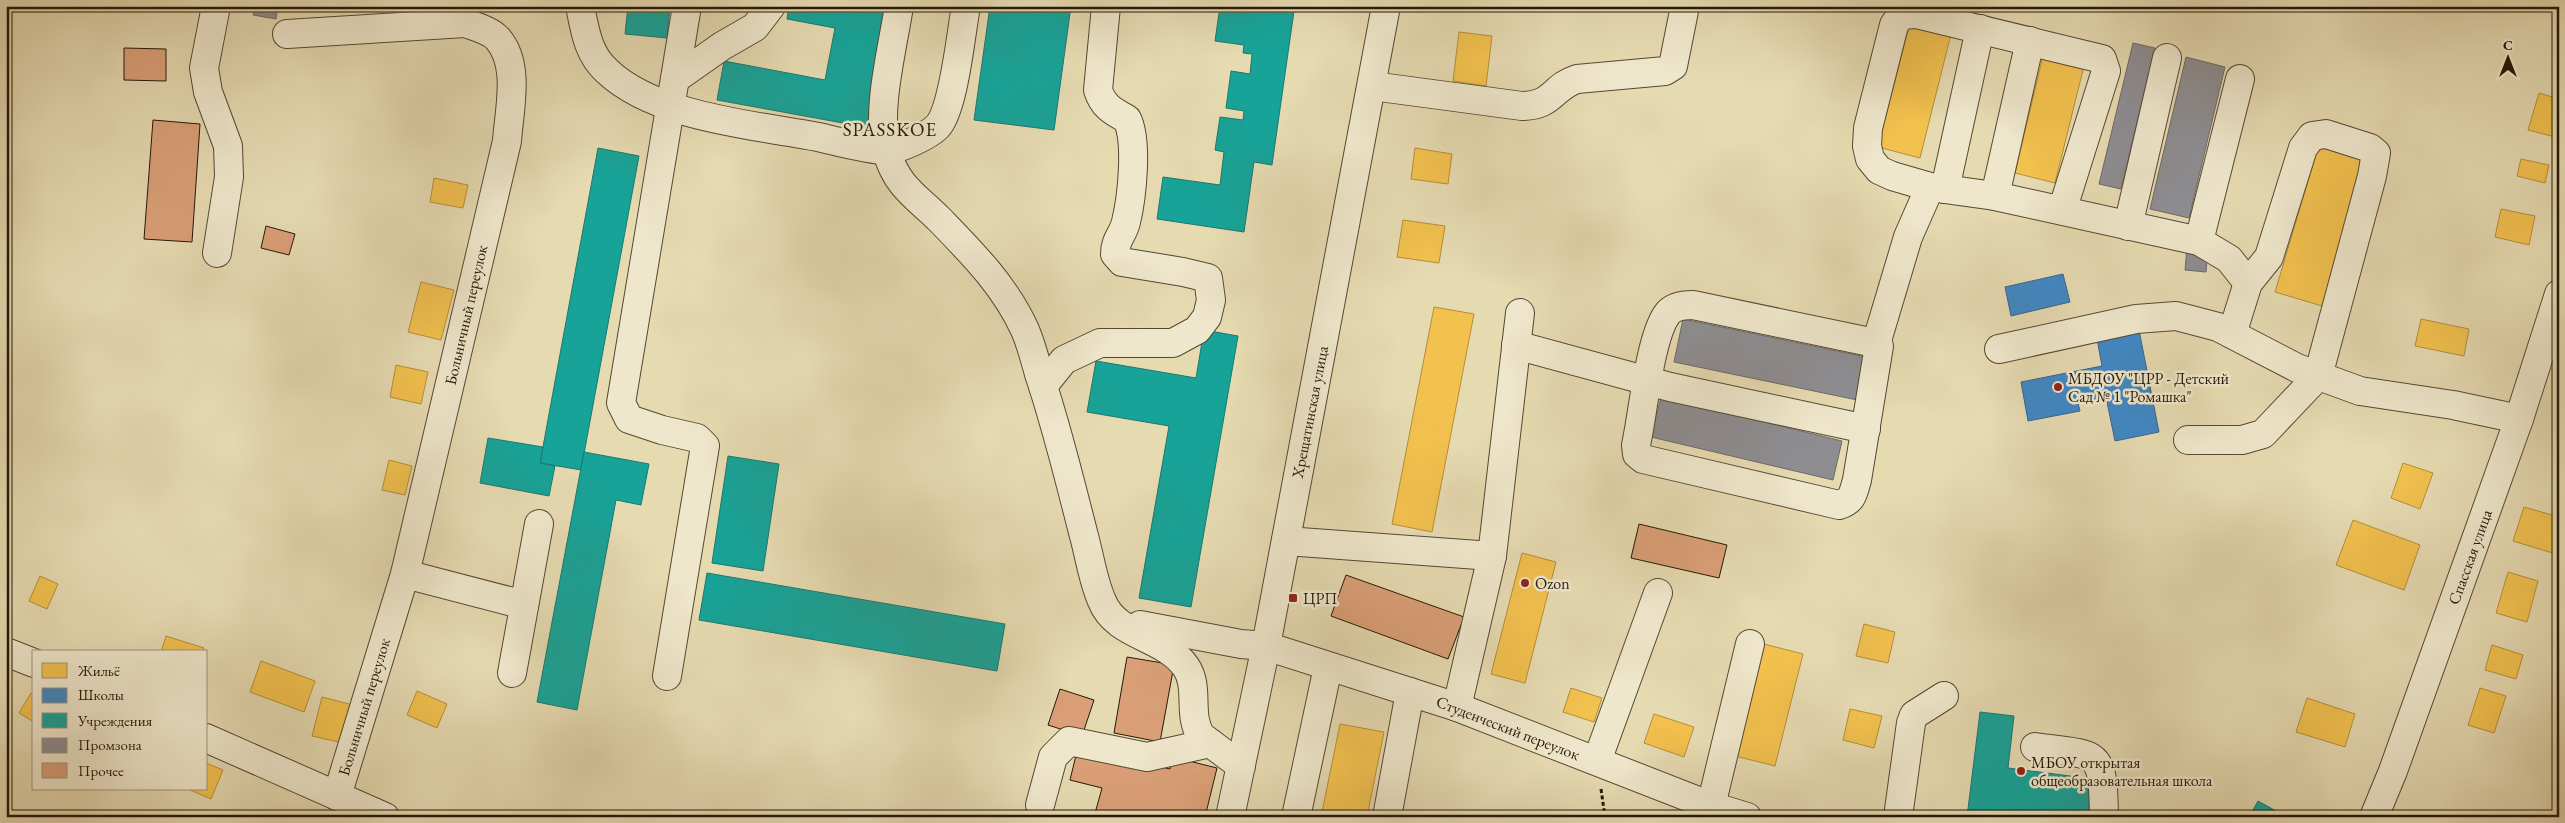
<svg xmlns="http://www.w3.org/2000/svg" width="2565" height="823" viewBox="0 0 2565 823" font-family="'EB Garamond',serif">
  <rect width="100%" height="100%" fill="#e6dab1"/>
  <filter id="stains"><feTurbulence type="fractalNoise" baseFrequency=".004" numOctaves="4"/><feColorMatrix values="0 0 0 0 .2 0 0 0 0 .09 0 0 0 0 .02 0 0 0 .5 -.17"/></filter>
  <radialGradient id="worn" r=".72"><stop offset=".6" stop-color="#630" stop-opacity="0"/><stop offset="1" stop-color="#630" stop-opacity=".3"/></radialGradient>
  <g fill="#f2c14e" stroke="#b48e39">
    <path d="M1910,23L1951,34L1920,158L1878,147Z"/>
    <path d="M1459,32L1492,36L1486,86L1453,81Z"/>
    <path d="M2043,56L2084,66L2055,183L2015,173Z"/>
    <path d="M2539,93L2559,99V138L2528,130Z"/>
    <path d="M2319,144L2366,158L2322,306L2275,292Z"/>
    <path d="M1415,148L1452,154L1448,184L1411,179Z"/>
    <path d="M2521,159L2549,165L2545,183L2517,176Z"/>
    <path d="M434,178L468,185L463,208L430,202Z"/>
    <path d="M2501,209L2535,216L2529,245L2495,237Z"/>
    <path d="M1403,220L1445,226L1439,263L1397,257Z"/>
    <path d="M421,282L454,290L441,340L408,332Z"/>
    <path d="M1434,307L1474,314L1432,532L1392,524Z"/>
    <path d="M2421,319L2469,329L2464,356L2415,346Z"/>
    <path d="M396,365L428,372L421,404L390,397Z"/>
    <path d="M389,460L412,466L405,495L382,490Z"/>
    <path d="M2403,463L2433,473L2420,509L2391,498Z"/>
    <path d="M2524,507L2559,517V555L2513,541Z"/>
    <path d="M2353,520L2420,545L2404,590L2336,565Z"/>
    <path d="M1522,553L1556,562L1525,683L1491,674Z"/>
    <path d="M2508,572L2538,581L2527,622L2496,613Z"/>
    <path d="M40,576L58,584L47,609L29,601Z"/>
    <path d="M1864,624L1895,632L1888,663L1856,656Z"/>
    <path d="M166,636L204,648L202,652H161Z"/>
    <path d="M1764,644L1803,654L1775,766L1735,756Z"/>
    <path d="M2492,645L2523,655L2516,679L2485,670Z"/>
    <path d="M261,661L315,681L304,712L250,692Z"/>
    <path d="M1571,688L1602,698L1594,722L1563,712Z"/>
    <path d="M2480,688L2506,696L2494,733L2468,725Z"/>
    <path d="M417,691L447,704L437,728L407,715Z"/>
    <path d="M31,693L34,695V722L19,713Z"/>
    <path d="M322,697L353,705L343,743L312,736Z"/>
    <path d="M2307,698L2355,714L2345,747L2296,732Z"/>
    <path d="M1850,709L1882,716L1874,748L1843,740Z"/>
    <path d="M1654,714L1694,727L1684,757L1644,743Z"/>
    <path d="M1340,724L1384,732L1367,817H1321Z"/>
    <path d="M206,763L223,770L211,799L188,789H206Z"/>
  </g>
  <g fill="#3f88c5" stroke="#37668d">
    <path d="M2063,274L2070,302L2011,316L2005,287Z"/>
    <path d="M2139,330L2159,432L2115,441L2106,397L2078,403L2080,411L2028,421L2021,382L2102,366L2097,339Z"/>
  </g>
  <g fill="#17a398" stroke="#1b796d">
    <path d="M628,6H670L667,38L625,34Z"/>
    <path d="M789,6H892L870,128L717,100L724,61L825,80L835,28L787,19Z"/>
    <path d="M990,6H1071L1054,130L974,120Z"/>
    <path d="M1220,6H1259L1294,11L1272,165L1254,162L1244,232L1157,219L1163,177L1220,185L1224,152L1215,150L1220,117L1243,120L1244,111L1226,108L1231,71L1250,74L1252,54L1243,53L1244,45L1215,41Z"/>
    <path d="M598,148L639,156L581,470L540,463Z"/>
    <path d="M1204,330L1238,336L1191,607L1139,598L1169,426L1087,412L1096,361L1196,378Z"/>
    <path d="M488,438L543,447L540,463L555,466L549,496L480,483Z"/>
    <path d="M584,452L649,464L641,505L616,500L577,710L537,702Z"/>
    <path d="M728,456L779,464L763,571L712,563Z"/>
    <path d="M707,573L1005,624L997,671L699,620Z"/>
    <path d="M1980,712L2014,716L2008,768L2093,779L2088,817H1967Z"/>
    <path d="M2258,801L2287,817H2249Z"/>
  </g>
  <g fill="#8d8d92" stroke="#6e6a69">
    <path d="M255,6H278L276,19L253,15Z"/>
    <path d="M359,6H398L397,13Z"/>
    <path d="M2133,43L2155,48L2121,189L2099,184Z"/>
    <path d="M2186,57L2225,67L2189,218L2150,209Z"/>
    <path d="M2187,247L2208,248L2206,272L2185,270Z"/>
    <path d="M1683,319L1871,358L1862,401L1674,362Z"/>
    <path d="M1661,397L1842,441L1833,480L1651,437Z"/>
  </g>
  <g fill="#da9f77" stroke="#251809">
    <path d="M124,48L166,49V81L124,80Z"/>
    <path d="M153,120L200,124L192,242L144,239Z"/>
    <path d="M266,226L295,234L289,255L261,248Z"/>
    <path d="M1639,524L1727,545L1719,578L1631,558Z"/>
    <path d="M1346,575L1464,617L1448,659L1331,616Z"/>
    <path d="M1127,657L1174,665L1160,742L1114,733Z"/>
    <path d="M1060,689L1094,700L1082,736L1048,725Z"/>
    <path d="M1078,747L1170,769L1173,757L1217,768L1205,817H1094L1102,788L1070,780Z"/>
  </g>
  <g fill="none" stroke-linecap="round" stroke-linejoin="round">
    <g stroke="#554833" stroke-width="30">
      <g id="minor">
        <path d="M216,6L204,68L208,92L228,146L229,177L217,253"/>
        <path d="M580,6C585,31 588,54 607,71C655,117 754,125 818,137C836,141 868,150 885,150C898,150 928,136 937,127C954,110 961,32 966,6"/>
        <path d="M899,6C893,47 875,113 887,152C897,187 916,196 940,220C973,254 1005,286 1025,330C1031,344 1035,359 1039,374C1057,427 1070,482 1084,536C1090,558 1093,581 1102,601C1116,637 1165,636 1186,667C1200,688 1187,714 1201,736L1241,766"/>
        <path d="M287,34L465,23C476,27 489,30 497,38C521,64 509,110 507,141L405,574L337,796"/>
        <path d="M675,79L722,46L755,27L771,6"/>
        <path d="M1372,86L1522,106C1553,106 1552,87 1577,79L1665,71L1673,66L1685,6"/>
        <path d="M1945,189L1980,29"/>
        <path d="M1995,196L2030,41"/>
        <path d="M2062,211L2106,71L2102,59L1916,14L1901,15L1894,25L1868,128L1867,146L1870,159L1879,170L1892,176L1930,187L1995,196L2199,241L2229,259L2248,283"/>
        <path d="M2128,226L2167,58"/>
        <path d="M2199,241L2240,79"/>
        <path d="M1693,305L1870,342L1879,346L1857,480C1853,493 1853,501 1839,505L1643,459L1637,454L1636,445C1643,414 1650,335 1668,313C1674,306 1684,305 1693,305Z"/>
        <path d="M1876,344L1908,237L1930,187"/>
        <path d="M1516,345L1670,387L1866,429"/>
        <path d="M1999,349L2136,319L2176,316L2218,327L2297,368L2360,391L2453,405L2519,419"/>
        <path d="M1043,386L1064,360L1100,343H1173L1197,330L1207,317L1211,300L1208,278L1183,272L1122,262L1115,254C1115,239 1123,235 1126,222C1132,197 1138,141 1127,119C1112,111 1103,106 1098,90L1106,6"/>
        <path d="M2188,440H2242L2263,434L2318,376L2372,176L2376,153L2370,148L2326,134L2312,136L2303,148L2269,257L2248,283L2232,334"/>
        <path d="M1286,541L1492,556"/>
        <path d="M405,574L524,605"/>
        <path d="M1140,625L1241,644L1266,646L1457,707L1711,806L1747,817"/>
        <path d="M6,652L34,663"/>
        <path d="M512,673L539,524"/>
        <path d="M667,676L705,446L697,438L662,430L629,419L621,403L687,6"/>
        <path d="M1457,707L1492,556L1520,313"/>
        <path d="M206,738L385,817"/>
        <path d="M2035,747C2099,756 2103,747 2104,817"/>
        <path d="M1597,761L1658,593"/>
        <path d="M1040,805L1053,757L1069,741L1147,757L1210,743"/>
        <path d="M1711,806L1750,644"/>
        <path d="M1230,817L1266,646L1386,6"/>
        <path d="M1296,817L1328,667"/>
        <path d="M1387,817L1410,692"/>
        <path d="M1898,817L1911,723L1914,715L1944,696"/>
        <path d="M2374,817L2393,771L2519,419L2559,294"/>
      </g>
    </g>
    <path stroke="#251809" stroke-width="3" stroke-dasharray="4 2.5" stroke-linecap="butt" d="M1601,789L1605,817"/>
    <use href="#minor" stroke="#efe7cc" stroke-width="28"/>
  </g>
  <g fill="#8f2418" stroke="#efe7cc" stroke-width="2">
    <circle cx="2058" cy="387" r="5"/>
    <circle cx="1525" cy="583" r="5"/>
    <rect x="1288" y="593" width="10" height="10" rx="2.5"/>
    <circle cx="2021" cy="771" r="5"/>
  </g>
  <g text-anchor="middle" dominant-baseline="central" stroke-width="5" stroke-linejoin="round" paint-order="stroke">
    <g font-size="16" fill="#251809" stroke="#efe7cc">
      <text transform="translate(466 315) rotate(-77)">Больничный переулок</text>
      <text transform="translate(1310 412) rotate(-79)">Хрещатинская улица</text>
      <text transform="translate(2470 557) rotate(-70)">Спасская улица</text>
      <text transform="translate(364 707) rotate(-73)">Больничный переулок</text>
      <text transform="translate(1508 728) rotate(21)">Студенческий переулок</text>
    </g>
    <g font-size="16" fill="#251809" stroke="#efe7cc" text-anchor="start">
      <text x="2068" y="378">МБДОУ "ЦРР - Детский<tspan x="2068" dy="18">Сад № 1 "Ромашка"</tspan></text>
      <text x="1535" y="583">Ozon</text>
      <text x="1303" y="598">ЦРП</text>
      <text x="2031" y="762">МБОУ открытая<tspan x="2031" dy="18">общеобразовательная школа</tspan></text>
    </g>
    <g font-size="19" letter-spacing="1" fill="#251809" stroke="#efe7cc">
      <text x="890" y="129">SPASSKOE</text>
    </g>
  </g>
  <rect width="2565" height="823" fill="none" stroke="#e6dab1" stroke-width="25"/>
  <rect x="8" y="8" width="2550" height="808" fill="none" stroke="#251809" stroke-width="2.5"/>
  <rect x="12" y="12" width="2540" height="798" fill="none" stroke="#251809"/>
  <rect x="32" y="650" width="175" height="140" fill="#efe7cc" stroke="#9e947e"/>
  <rect x="42" y="663" width="25" height="15" fill="#f2c14e" stroke="#9e947e"/>
  <text x="78" y="676" font-size="15" fill="#251809">Жильё</text>
  <rect x="42" y="688" width="25" height="15" fill="#3f88c5" stroke="#9e947e"/>
  <text x="78" y="700" font-size="15" fill="#251809">Школы</text>
  <rect x="42" y="713" width="25" height="15" fill="#17a398" stroke="#9e947e"/>
  <text x="78" y="726" font-size="15" fill="#251809">Учреждения</text>
  <rect x="42" y="738" width="25" height="15" fill="#8d8d92" stroke="#9e947e"/>
  <text x="78" y="750" font-size="15" fill="#251809">Промзона</text>
  <rect x="42" y="763" width="25" height="15" fill="#da9f77" stroke="#9e947e"/>
  <text x="78" y="776" font-size="15" fill="#251809">Прочее</text>
  <g transform="translate(2508 58)" stroke="#efe7cc" stroke-width="4" paint-order="stroke">
  <path d="M0-4L9 19L0 12L-9 19Z" fill="#251809"/>
  <text y="-8" font-size="14" font-weight="bold" text-anchor="middle" fill="#251809">С</text>
  </g>
  <rect width="100%" height="100%" filter="url(#stains)"/>
  <rect width="100%" height="100%" fill="url(#worn)"/>
</svg>
